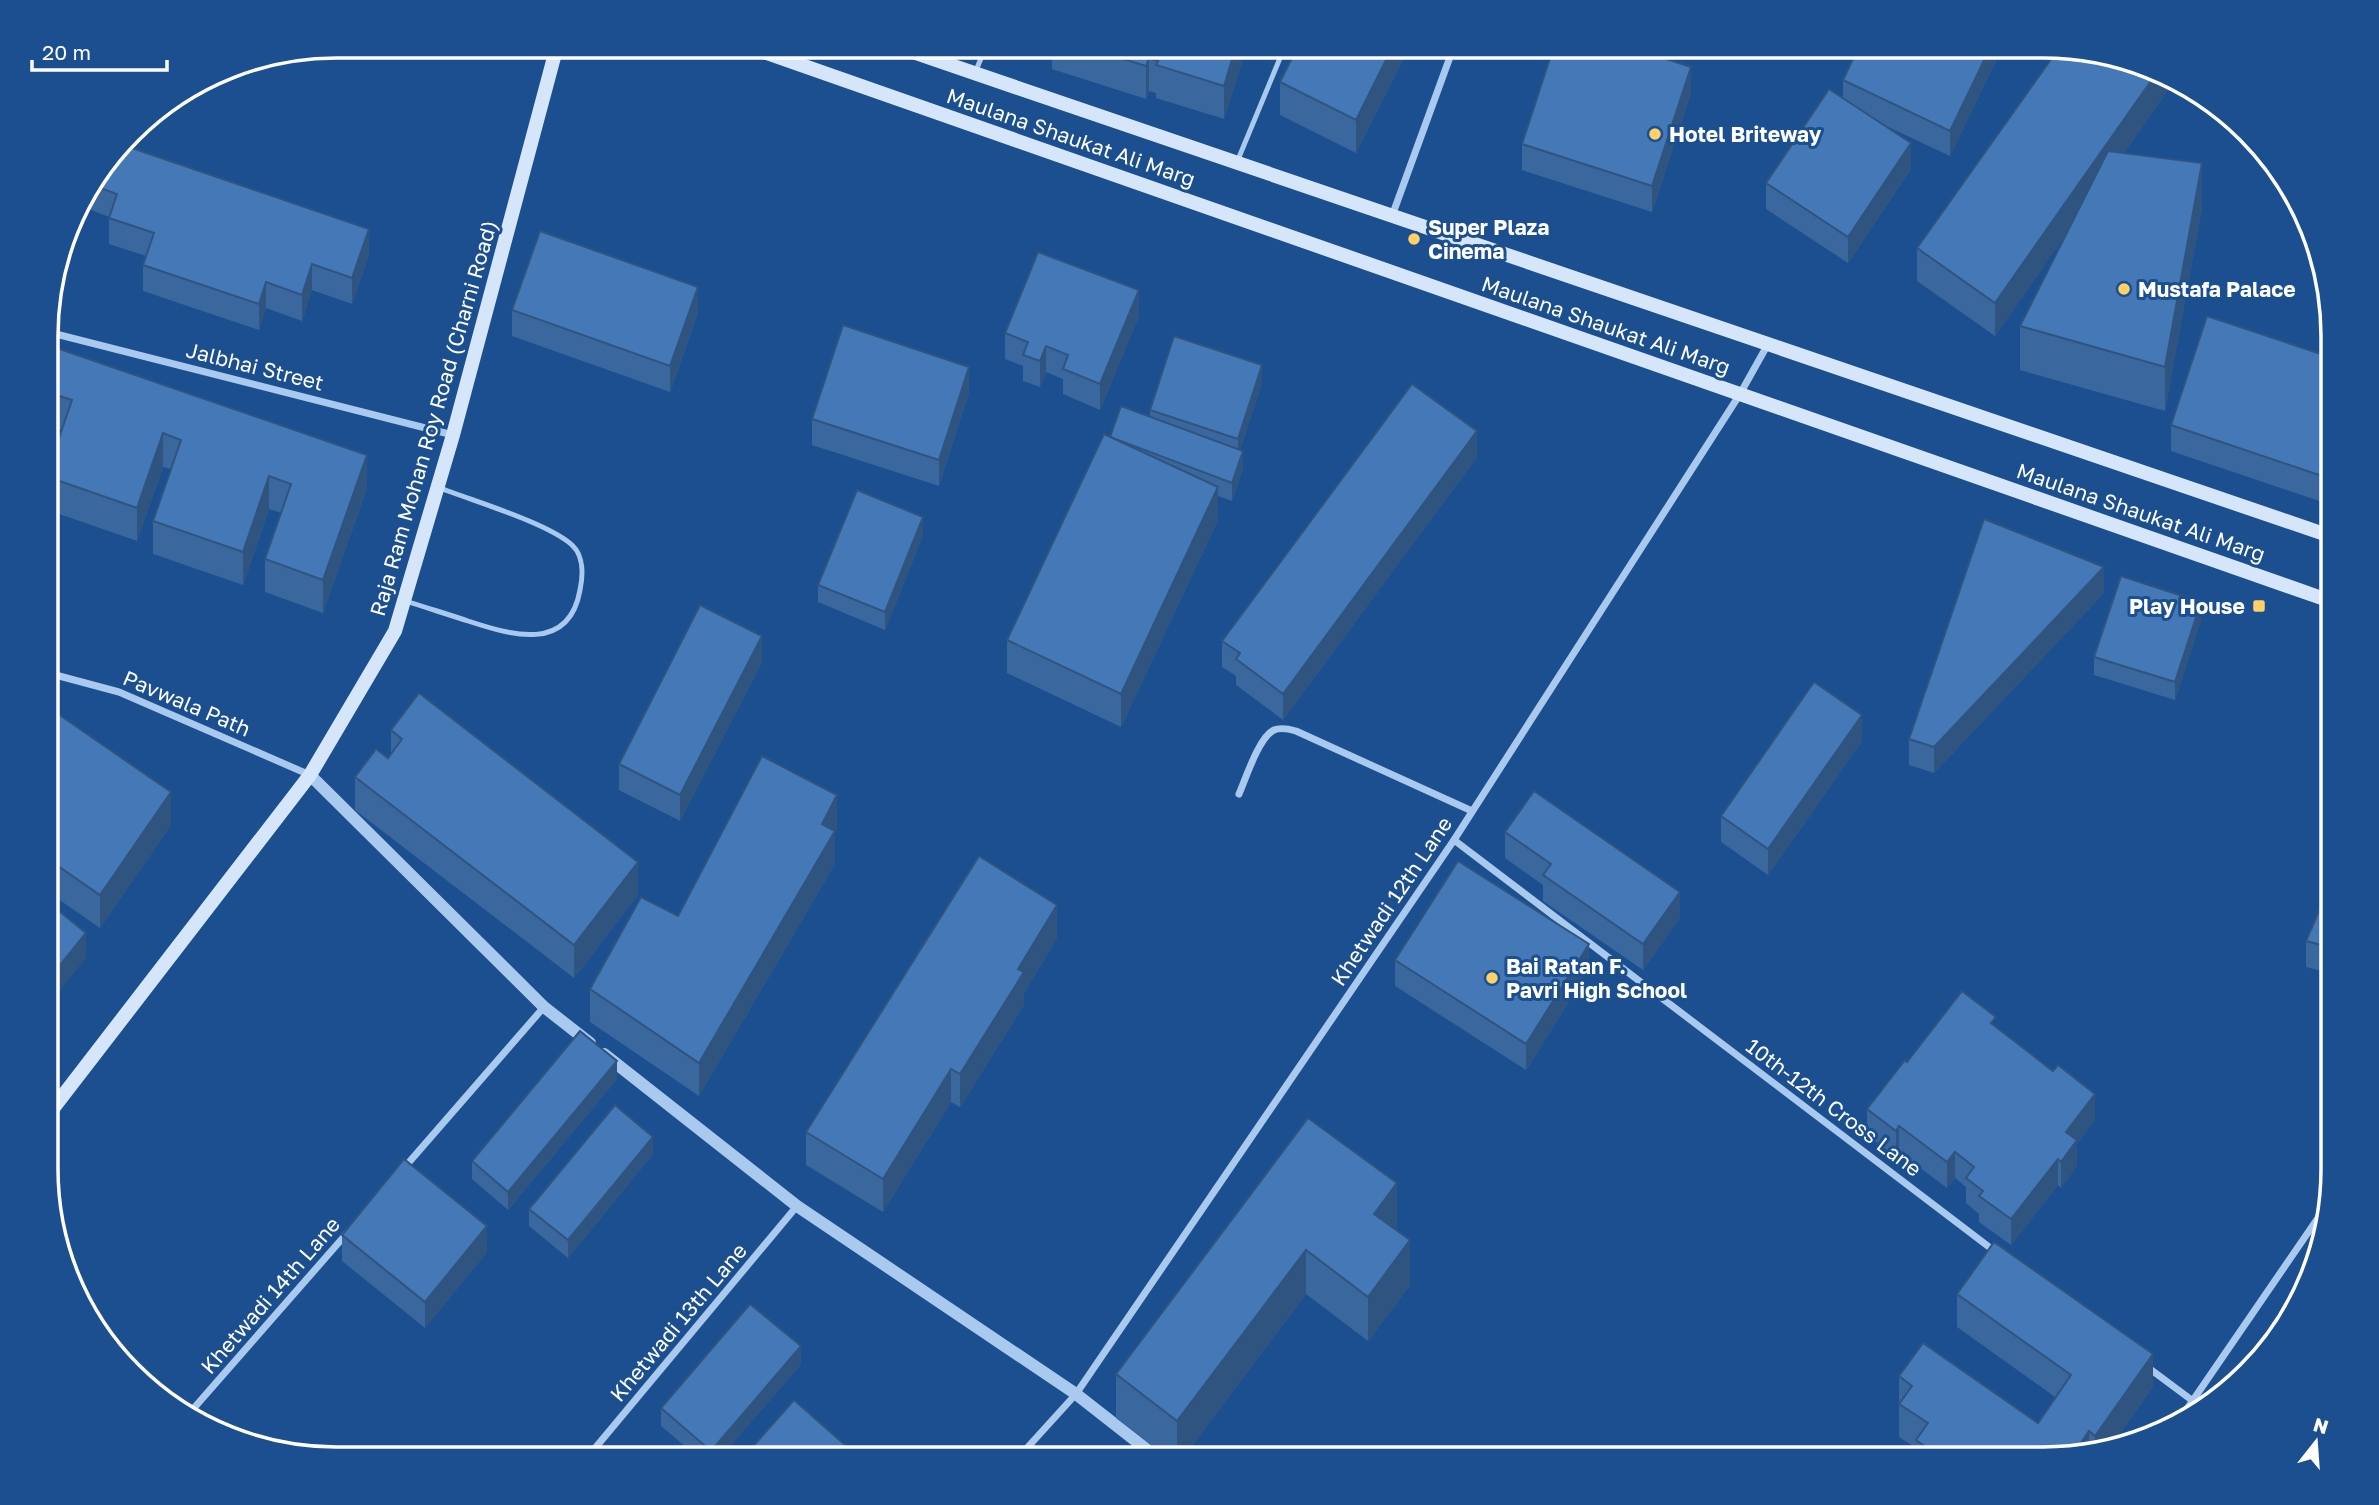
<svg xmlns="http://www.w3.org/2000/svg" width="2379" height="1505" viewBox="0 0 2379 1505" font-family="'Golos Text',sans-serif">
  <rect width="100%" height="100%" fill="#1b4f8f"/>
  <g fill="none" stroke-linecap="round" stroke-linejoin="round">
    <g stroke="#a9c9ee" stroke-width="5">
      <path d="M969,46L984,51L975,73"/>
      <path d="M1237,162L1285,46"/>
      <path d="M406,601C427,608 447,614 468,621C511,635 569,653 580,590C583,576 584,556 572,545C548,523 473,501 440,488"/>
    </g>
    <g stroke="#a9c9ee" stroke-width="7">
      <path d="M1392,216L1454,46"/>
      <path d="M48,332L453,435"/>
      <path d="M48,673L119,692L310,775"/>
      <path d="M1239,794C1246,778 1259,737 1274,730C1281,727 1289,729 1296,731L1472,811"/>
      <path d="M1454,840L1997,1253"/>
      <path d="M404,1168L544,1007"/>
      <path d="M2146,1366L2193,1401"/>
      <path d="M187,1416L348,1232"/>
      <path d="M2176,1425L2331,1199"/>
      <path d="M586,1459L797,1206"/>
      <path d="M1017,1459L1076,1394L1454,840L1740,394L1768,344"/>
    </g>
    <g stroke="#a9c9ee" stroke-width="12">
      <path d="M310,775L544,1007L590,1043"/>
      <path d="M604,1054L797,1206L1076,1394L1159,1459"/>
    </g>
    <g stroke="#d6e6fa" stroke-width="14">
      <path d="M747,46L2333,602"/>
      <path d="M895,46L2333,537"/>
      <path d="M48,1115L310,775L395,631L453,435L557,46"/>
    </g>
  </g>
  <g fill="#3a679d">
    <path d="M1020,46H1247L1224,119L1156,98V93L1149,91L1146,99L1052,69V56Z"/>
    <path d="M1410,46L1356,153L1280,115V82Z"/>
    <path d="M1859,46H2003L1950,156L1884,125L1911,169L1848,263L1766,209V183L1843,98V80Z"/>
    <path d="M2175,80L2124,153L2202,208L2165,411L2020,370V326L2065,236L1995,336L1917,281V248Z"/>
    <path d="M1691,93L1652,212L1522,170V144Z"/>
    <path d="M123,145L369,255L352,304L312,290L302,321L266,308L259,330L143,291V265L146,256L109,244V217L86,208V194Z"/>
    <path d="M512,310L698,313L670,392L512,336Z"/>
    <path d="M1139,316L1100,410L1063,394V379L1046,372L1040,387L1023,381V366L1005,359V333Z"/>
    <path d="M48,345L367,488L323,613L265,592V559L281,513L269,509L243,585L153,554V521L171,469L163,467L137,541L48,510V470L62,430L50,426Z"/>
    <path d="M2333,358L2331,505L2171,451V425Z"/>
    <path d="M1262,383L1240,450L1243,469L1232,501L1218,496V520L1121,727L1007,673V640L1110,437L1150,417V410Z"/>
    <path d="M969,392L939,486L812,445V419Z"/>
    <path d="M1477,457L1283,720L1236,685V676L1222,667V641Z"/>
    <path d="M923,535L885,630L818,602V585Z"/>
    <path d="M2104,593L1934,773L1909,765V739Z"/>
    <path d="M2201,620L2175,700L2094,675V657Z"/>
    <path d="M762,662L680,821L619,790V764Z"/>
    <path d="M48,707L171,825L100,928L48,892Z"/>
    <path d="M391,730L638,895L574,978L355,810V777L388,758L391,755Z"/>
    <path d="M1862,741L1768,875L1721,842V816Z"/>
    <path d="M837,828L835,832V864L699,1096L590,1022V989L678,916Z"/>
    <path d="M1505,832L1680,918L1643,970L1543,901V885L1505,858Z"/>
    <path d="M2333,879V974L2306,967V941Z"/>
    <path d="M1057,938L1024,993V1005L960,1107L951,1102L883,1212L806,1165V1132Z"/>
    <path d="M1395,960L1589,970L1526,1070L1395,986Z"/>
    <path d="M1996,1027L2095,1120L2077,1144V1166L2061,1188L2058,1185L2011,1245L1979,1222V1214L1966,1203V1187L1955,1178L1947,1188L1899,1152L1896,1157L1867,1135V1109L1907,1062Z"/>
    <path d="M617,1079L508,1210L472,1179V1161Z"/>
    <path d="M1308,1118L1397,1228L1395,1230L1410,1285L1368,1341L1306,1294L1182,1459H1169L1116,1418V1374Z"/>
    <path d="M653,1154L568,1258L529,1226V1209Z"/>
    <path d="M342,1235L487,1252L425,1328L342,1261Z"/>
    <path d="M1957,1294L2153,1387L2113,1443L2062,1459H1916V1448L1899,1437V1376L2038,1423L2055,1397L1957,1327Z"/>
    <path d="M801,1364L719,1459H700L661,1426V1408Z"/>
  </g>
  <g fill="#305480">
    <path d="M1236,46H1247L1224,119V86Z"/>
    <path d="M1393,46H1410L1356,153V120Z"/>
    <path d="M1991,46H2003L1950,156V131Z"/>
    <path d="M1149,58V91L1146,99V66Z"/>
    <path d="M1691,67V93L1652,212V186Z"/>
    <path d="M2158,71L2175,80L1995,336V303Z"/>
    <path d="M1911,143V169L1848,263V237Z"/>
    <path d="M2202,163V208L2165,411V367Z"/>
    <path d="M369,229V255L352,304V278Z"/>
    <path d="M312,264V290L302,321V295Z"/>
    <path d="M266,282V308L259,330V304Z"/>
    <path d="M698,287V313L670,392V366Z"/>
    <path d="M1139,290V316L1100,410V384Z"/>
    <path d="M1046,346V372L1040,387V361Z"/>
    <path d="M1262,365V383L1238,456V439Z"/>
    <path d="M969,367V392L939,486V460Z"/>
    <path d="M50,393V426L48,431V398Z"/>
    <path d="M1477,431V457L1283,720V694Z"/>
    <path d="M163,433V467L137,541V508Z"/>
    <path d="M1243,451V469L1232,501V483Z"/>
    <path d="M367,455V488L323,613V580Z"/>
    <path d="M2333,474V500L2331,505V479Z"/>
    <path d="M269,476V509L243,585V552Z"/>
    <path d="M1218,487V520L1121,727V694Z"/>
    <path d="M923,517V535L885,630V612Z"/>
    <path d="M2104,567V593L1934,773V747Z"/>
    <path d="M2201,602V620L2175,700V682Z"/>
    <path d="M762,636V662L680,821V795Z"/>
    <path d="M1862,715V741L1768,875V849Z"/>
    <path d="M171,792V825L100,928V895Z"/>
    <path d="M837,795V828L835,832V864L699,1096V1063Z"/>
    <path d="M638,862V895L574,978V945Z"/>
    <path d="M1680,892V918L1643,970V944Z"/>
    <path d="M1057,905V938L1024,993V1005L960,1107V1074L1018,969Z"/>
    <path d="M86,933V958L48,1005V980Z"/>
    <path d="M1589,944V970L1526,1070V1044Z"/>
    <path d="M617,1061V1079L508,1210V1192Z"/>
    <path d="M951,1069V1102L883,1212V1179Z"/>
    <path d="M2095,1094V1120L2077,1144V1166L2061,1188V1162L2066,1132Z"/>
    <path d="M1899,1126V1152L1896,1157V1131Z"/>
    <path d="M653,1137V1154L568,1258V1240Z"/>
    <path d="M1955,1152V1178L1947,1188V1162Z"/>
    <path d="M2058,1159V1185L2011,1245V1219Z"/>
    <path d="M1397,1183V1228L1374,1258V1214Z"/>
    <path d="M487,1226V1252L425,1328V1302Z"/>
    <path d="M1410,1240V1285L1368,1341V1297Z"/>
    <path d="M1306,1250V1294L1182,1459H1177V1421Z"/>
    <path d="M801,1346V1364L719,1459H711V1451Z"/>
    <path d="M2153,1354V1387L2113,1443L2095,1449V1436Z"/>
    <path d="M2089,1431V1451L2072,1456Z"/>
  </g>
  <g fill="#4478b7" stroke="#305480" stroke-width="2">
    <path d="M1082,46H1236L1224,86L1156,65L1158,61L1149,58L1146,66Z"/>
    <path d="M1298,46H1393L1356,120L1280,82Z"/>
    <path d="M1554,46H1626L1691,67L1652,186L1522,144Z"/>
    <path d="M1859,46H1991L1950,131L1843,80Z"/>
    <path d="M2059,48L2136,61L2158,71L1995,303L1917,248Z"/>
    <path d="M1829,89L1911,143L1848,237L1766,183Z"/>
    <path d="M123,145L369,229L352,278L312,264L302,295L266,282L259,304L143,265L154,233L109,218L117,194L92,185Z"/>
    <path d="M2108,151L2202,163L2165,367L2020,326Z"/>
    <path d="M540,231L698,287L670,366L512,310Z"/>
    <path d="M1038,252L1139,290L1100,384L1063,369L1068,355L1046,346L1040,361L1023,355L1028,342L1005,333Z"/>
    <path d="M2207,316L2333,358V474L2331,479L2171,425Z"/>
    <path d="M843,325L969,367L939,460L812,419Z"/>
    <path d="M1174,336L1262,365L1238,439L1150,410Z"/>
    <path d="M48,345L367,455L323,580L265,559L291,484L269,476L243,552L153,521L181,440L163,433L137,508L48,477V470L72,400L50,393L48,398Z"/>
    <path d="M1412,384L1477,431L1283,694L1236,659L1240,653L1222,641Z"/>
    <path d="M1121,406L1243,451L1232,483L1110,437Z"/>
    <path d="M1104,434L1218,487L1121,694L1007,640Z"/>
    <path d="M857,490L923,517L885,612L818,585Z"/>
    <path d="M1984,519L2104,567L1934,747L1909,739Z"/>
    <path d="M2121,576L2201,602L2175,682L2094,657Z"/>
    <path d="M700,605L762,636L680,795L619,764Z"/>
    <path d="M1814,682L1862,715L1768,849L1721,816Z"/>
    <path d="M419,693L638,862L574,945L355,777L376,749L388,758L402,739L391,730Z"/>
    <path d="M48,707L171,792L100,895L48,859Z"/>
    <path d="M762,756L837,795L822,824L835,831L699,1063L590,989L641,897L678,916Z"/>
    <path d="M1534,791L1680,892L1643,944L1543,875L1551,864L1505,832Z"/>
    <path d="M979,856L1057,905L1018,969L1024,972L960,1074L951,1069L883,1179L806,1132Z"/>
    <path d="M1458,861L1589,944L1526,1044L1395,960Z"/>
    <path d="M2333,879V948L2306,941Z"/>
    <path d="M48,902L86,933L48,980Z"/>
    <path d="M1962,991L1996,1017L1991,1023L2053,1071L2058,1065L2095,1094L2066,1132L2077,1140L2061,1162L2058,1159L2011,1219L1979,1196L1983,1191L1966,1178L1974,1167L1955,1152L1947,1162L1899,1126L1896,1131L1867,1109L1905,1060L1907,1062Z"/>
    <path d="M580,1031L617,1061L508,1192L472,1161Z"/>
    <path d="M615,1105L653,1137L568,1240L529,1209Z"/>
    <path d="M1308,1118L1397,1183L1374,1214L1410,1240L1368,1297L1306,1250L1177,1421L1116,1374Z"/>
    <path d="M404,1159L487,1226L425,1302L342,1235Z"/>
    <path d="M1994,1242L2153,1354L2095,1436L2089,1431L2072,1456L2062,1459H1943L1916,1440L1928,1423L1899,1404L1912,1386L1899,1376L1923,1343L2038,1423L2071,1375L1957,1294Z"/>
    <path d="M750,1304L801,1346L711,1451L661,1408Z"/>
    <path d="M794,1400L861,1459H742Z"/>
  </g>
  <g fill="#ffd166" stroke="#1b4f8f" stroke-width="2.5">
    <circle cx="1655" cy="134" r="7"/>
    <circle cx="1414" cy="239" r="7"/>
    <circle cx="2124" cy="289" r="7"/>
    <rect x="2252" y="599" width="14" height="14" rx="3.5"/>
    <circle cx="1492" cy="978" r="7"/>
  </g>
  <g text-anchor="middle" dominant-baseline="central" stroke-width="6" stroke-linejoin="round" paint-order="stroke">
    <g font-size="21" font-weight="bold" fill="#fff" stroke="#1b4f8f" text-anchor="start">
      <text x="1669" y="134">Hotel Briteway</text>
      <text x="1428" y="227">Super Plaza<tspan x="1428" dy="24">Cinema</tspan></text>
      <text x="2138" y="289">Mustafa Palace</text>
      <text x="2245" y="606" text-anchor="end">Play House</text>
      <text x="1506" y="966">Bai Ratan F.<tspan x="1506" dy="24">Pavri High School</tspan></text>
    </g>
    <g font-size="21" fill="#fff" stroke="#1b4f8f">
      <text transform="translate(1071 137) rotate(19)">Maulana Shaukat Ali Marg</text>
      <text transform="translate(1606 325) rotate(19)">Maulana Shaukat Ali Marg</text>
      <text transform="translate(255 366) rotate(14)">Jalbhai Street</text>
      <text transform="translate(433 418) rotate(-74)">Raja Ram Mohan Roy Road (Charni Road)</text>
      <text transform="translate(2141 512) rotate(19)">Maulana Shaukat Ali Marg</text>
      <text transform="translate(187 703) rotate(23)">Pavwala Path</text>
      <text transform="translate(1391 901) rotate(-56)">Khetwadi 12th Lane</text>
      <text transform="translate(1834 1107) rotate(37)">10th-12th Cross Lane</text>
      <text transform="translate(270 1295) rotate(-49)">Khetwadi 14th Lane</text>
      <text transform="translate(678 1322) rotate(-50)">Khetwadi 13th Lane</text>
    </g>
  </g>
  <path d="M0 0H2379V1505H0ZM336 58H2043A278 278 0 0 1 2321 336V1169A278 278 0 0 1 2043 1447H336A278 278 0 0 1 58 1169V336A278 278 0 0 1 336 58Z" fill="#1b4f8f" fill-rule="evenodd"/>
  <path fill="none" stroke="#fff" stroke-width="3.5" d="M336 58H2043A278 278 0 0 1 2321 336V1169A278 278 0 0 1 2043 1447H336A278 278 0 0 1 58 1169V336A278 278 0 0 1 336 58Z"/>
  <g transform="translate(2316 1442) rotate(17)" stroke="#1b4f8f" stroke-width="5" paint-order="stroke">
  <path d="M0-5L12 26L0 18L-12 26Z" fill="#ffffff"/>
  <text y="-10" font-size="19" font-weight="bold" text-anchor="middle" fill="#ffffff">N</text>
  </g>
  <path d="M32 60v10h135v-10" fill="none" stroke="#ffffff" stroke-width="3.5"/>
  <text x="42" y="60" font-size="21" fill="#ffffff" stroke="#1b4f8f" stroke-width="5" paint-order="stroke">20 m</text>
</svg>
